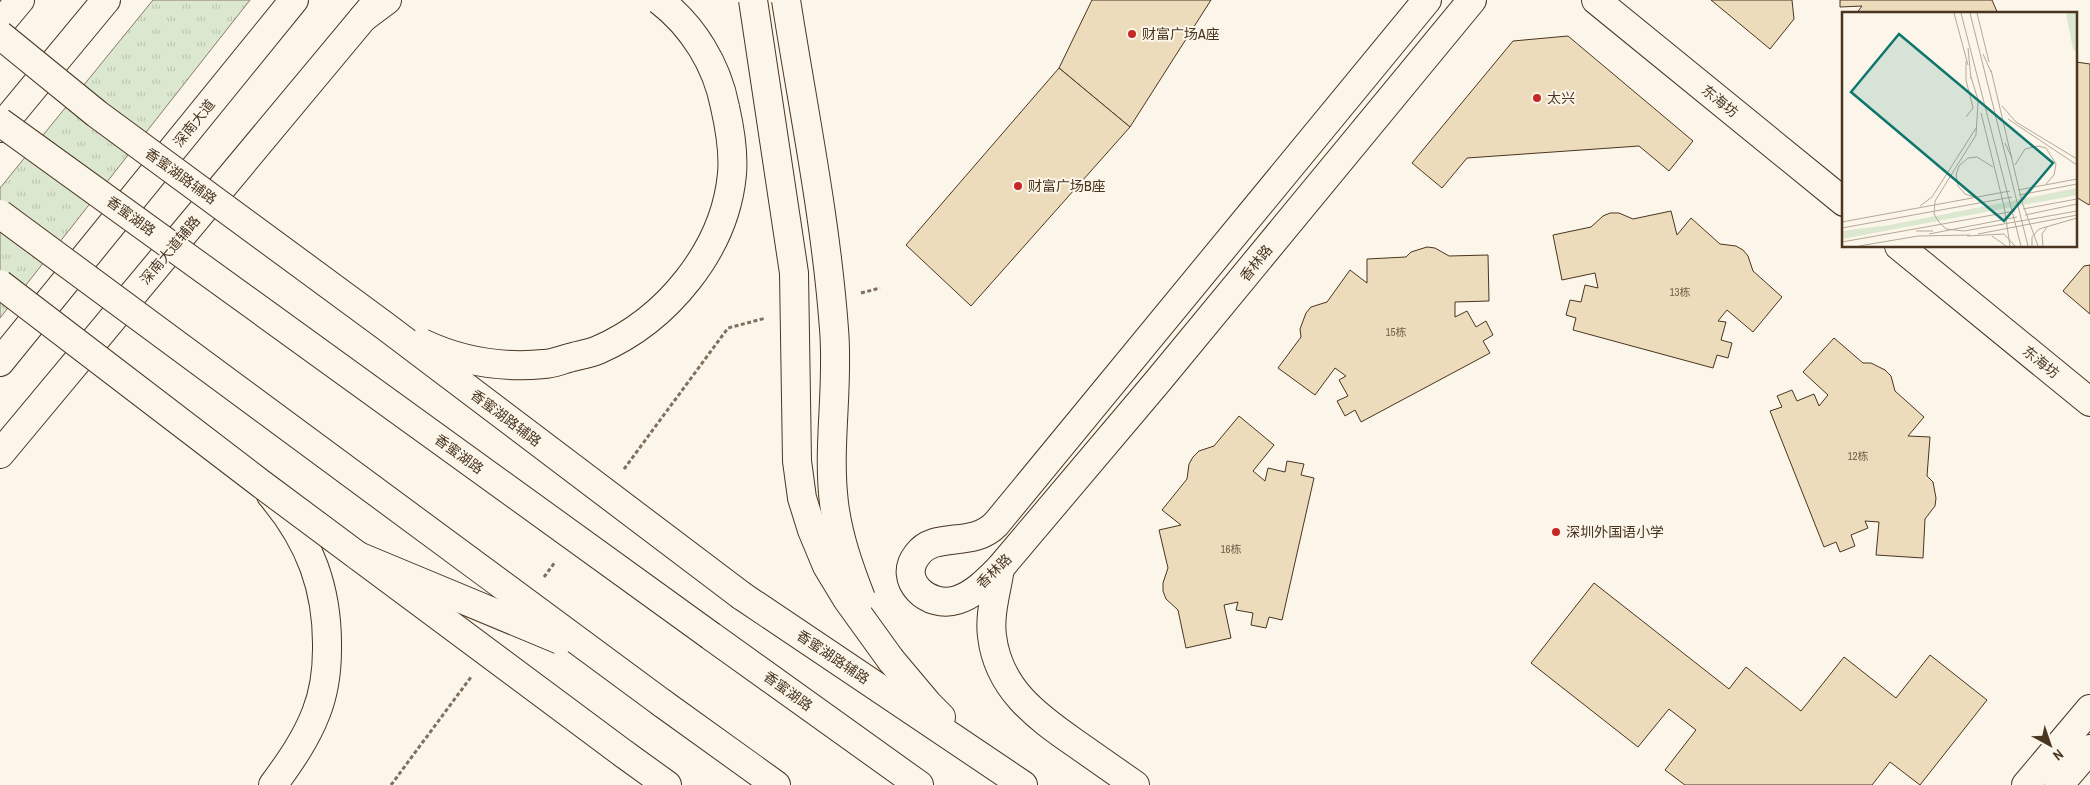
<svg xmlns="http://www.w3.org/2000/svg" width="2090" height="785" viewBox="0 0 2090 785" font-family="'Archivo Narrow','Noto Sans SC',sans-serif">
  <defs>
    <pattern id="grass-tufts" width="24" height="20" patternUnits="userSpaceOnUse" patternTransform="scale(1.25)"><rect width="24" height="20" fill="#dce7d0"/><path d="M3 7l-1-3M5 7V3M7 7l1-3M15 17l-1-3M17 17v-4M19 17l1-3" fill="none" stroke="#bec7b2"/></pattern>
  </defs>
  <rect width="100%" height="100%" fill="#fbf6e9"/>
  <path fill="url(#grass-tufts)" stroke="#887966" d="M153,0H250L0,318V188Z"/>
  <g fill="#ecdcbc" stroke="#4a3520">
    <path d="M1092,0H1211L1130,127L1059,68Z"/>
    <path d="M1711,0H1792L1794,19L1770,49Z"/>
    <path d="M1840,0H1992L1998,14H1856L1862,6L1840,7Z"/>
    <path d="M1568,36L1693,141L1669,171L1639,146L1467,158L1442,188L1412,163L1513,41Z"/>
    <path d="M2076,62L2090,64V203L2089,205L2076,197Z"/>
    <path d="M1059,68L1130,127L971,306L906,245Z"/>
    <path d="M1671,211L1677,235L1691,218L1720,244L1736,246L1743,250L1748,256L1753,271L1782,297L1753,332L1727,310L1718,321L1726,322L1721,340L1732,343L1728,358L1717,355L1713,368L1573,330L1576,318L1566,315L1570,300L1581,302L1585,285L1598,288L1595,273L1562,280L1553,235L1591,227L1603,216L1610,213H1619L1633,219Z"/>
    <path d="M1427,247L1435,248L1449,256L1488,255L1489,301L1455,302V317L1467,311L1476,327L1486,321L1493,335L1483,341L1490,353L1361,422L1355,410L1345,416L1337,401L1348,396L1339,380L1346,376L1335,368L1315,395L1278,368L1301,337L1300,329L1306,313L1311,307L1327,302L1350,270L1367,283V259L1406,257L1411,252Z"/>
    <path d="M2090,265V314L2063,291L2084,266Z"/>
    <path d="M1834,338L1863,363H1871L1885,370L1891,376L1895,391L1924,417L1908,436L1930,437L1927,476L1933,482L1936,498L1935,506L1925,519L1923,558L1876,555L1879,522L1865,521L1868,528L1851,535L1855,546L1840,552L1836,542L1824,547L1770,411L1782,407L1777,396L1792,390L1797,401L1814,394L1819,406L1828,395L1803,372Z"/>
    <path d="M1239,416L1274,445L1253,471L1265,481L1268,468L1285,472L1287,461L1304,464L1301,475L1314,478L1282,620L1269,617L1266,628L1251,625L1253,613L1236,610L1238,602L1224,605L1231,638L1186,648L1178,610L1166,599L1163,591V583L1168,568L1159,530L1181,525L1162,510L1187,479L1189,464L1193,457L1199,451L1214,446Z"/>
    <path d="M1594,583L1729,689L1746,667L1801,711L1844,657L1896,698L1930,655L1987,700L1920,785L1890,762L1872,785H1685L1665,770L1696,730L1669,709L1638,747L1531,663Z"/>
  </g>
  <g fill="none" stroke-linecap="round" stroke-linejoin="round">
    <g stroke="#4a3520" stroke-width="30">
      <g id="street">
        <path d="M1596,0L1844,202"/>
        <path d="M1899,246L2090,402"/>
      </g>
    </g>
    <g stroke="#4a3520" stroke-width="30">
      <g id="secondary">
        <path d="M1427,0L996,524C972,549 935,530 917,555C897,580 928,609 957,600C974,595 988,580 1000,568L1158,381L1472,0"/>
        <path d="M0,454L378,0"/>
        <path d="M2026,785L2090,709"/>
        <path d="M2059,785L2090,749"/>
      </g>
    </g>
    <g stroke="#4a3520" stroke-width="30">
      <g id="primary">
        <path d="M363,18L387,0"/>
        <path d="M0,24L20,0"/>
        <path d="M0,128L106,0"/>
        <path d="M0,362L294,0"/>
        <path d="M271,495C310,541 328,589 327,649C327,670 324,693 316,713C306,739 290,762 273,785"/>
        <path d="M1000,568C997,589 989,614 992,636C998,688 1036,716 1075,743C1095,757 1115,771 1135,785"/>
        <path d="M742,596L1023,785"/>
        <path d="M891,660L928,704L941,717"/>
        <path d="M624,754L667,785"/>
      </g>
    </g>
    <g stroke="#4a3520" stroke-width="30">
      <g id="highway">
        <path d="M711,636L919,785"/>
        <path d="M662,703L776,785"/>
      </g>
    </g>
    <g stroke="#7f6f5c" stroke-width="3" stroke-dasharray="4 2.5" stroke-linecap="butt">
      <path d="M861,293L880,288"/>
      <path d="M624,469L728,328L766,318"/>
      <path d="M544,577L555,562"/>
      <path d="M391,785L471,677"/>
    </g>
    <use href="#street" stroke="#fbf6e9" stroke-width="28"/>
    <use href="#secondary" stroke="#fbf6e9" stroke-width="28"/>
    <use href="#primary" stroke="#fbf6e9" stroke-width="28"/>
    <use href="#highway" stroke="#fbf6e9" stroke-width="28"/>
    <g stroke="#4a3520" stroke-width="30" stroke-linecap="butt">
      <g id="primary-bridge">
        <path d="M753,0L794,273L797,461L802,498L812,530L827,566L847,599L891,660"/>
        <path d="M786,0C803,109 826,219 834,329C839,387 827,446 834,503C838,536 849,567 861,598"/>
        <path d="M0,35L97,114L385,326L742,596"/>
        <path d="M0,284L260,483L624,754"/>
        <path d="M422,343C460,361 503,368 544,364C552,364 561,360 569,358C579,355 589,354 598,350C667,320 725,250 732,174C734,151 730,129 725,107C717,65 693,26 659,0"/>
      </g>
    </g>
    <g stroke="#4a3520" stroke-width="30" stroke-linecap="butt">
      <g id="highway-bridge">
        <path d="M0,122L711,636"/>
        <path d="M0,214L662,703"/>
        <path d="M358,556L560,640"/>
      </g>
    </g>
    <use href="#primary-bridge" stroke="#fbf6e9" stroke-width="28"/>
    <use href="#highway-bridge" stroke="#fbf6e9" stroke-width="28"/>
  </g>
  <g fill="#c62828" stroke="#fbf6e9" stroke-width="2">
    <circle cx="1132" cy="34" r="5"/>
    <circle cx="1537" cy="98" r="5"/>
    <circle cx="1018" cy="186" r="5"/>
    <circle cx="1556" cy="532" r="5"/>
  </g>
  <g text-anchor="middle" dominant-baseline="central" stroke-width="4" stroke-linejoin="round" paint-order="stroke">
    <g font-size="11" fill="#725f47">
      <text x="1680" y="292">13栋</text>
      <text x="1396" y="332">15栋</text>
      <text x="1858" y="456">12栋</text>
      <text x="1231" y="549">16栋</text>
    </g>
    <g font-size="14" fill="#4a3520" stroke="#fbf6e9" text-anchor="start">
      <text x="1142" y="34">财富广场A座</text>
      <text x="1547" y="98">太兴</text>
      <text x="1028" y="186">财富广场B座</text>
      <text x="1566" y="532">深圳外国语小学</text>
    </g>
    <g font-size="14" fill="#4a3520" stroke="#fbf6e9">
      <text transform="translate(1720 101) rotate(39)">东海坊</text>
      <text transform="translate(194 123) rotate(-51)">深南大道</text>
      <text transform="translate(181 176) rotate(36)">香蜜湖路辅路</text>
      <text transform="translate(131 216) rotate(36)">香蜜湖路</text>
      <text transform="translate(170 250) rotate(-50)">深南大道辅路</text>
      <text transform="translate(1256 263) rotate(-51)">香林路</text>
      <text transform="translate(2041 362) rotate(39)">东海坊</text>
      <text transform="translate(506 418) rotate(37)">香蜜湖路辅路</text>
      <text transform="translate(459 454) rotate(36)">香蜜湖路</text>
      <text transform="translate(994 571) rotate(-44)">香林路</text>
      <text transform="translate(833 657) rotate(34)">香蜜湖路辅路</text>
      <text transform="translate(788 691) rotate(36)">香蜜湖路</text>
    </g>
  </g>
  <g transform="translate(1842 12)">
    <rect width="235" height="235" fill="#fbf6e9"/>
    <path d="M235,176V183L0,227V219L48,213Z" fill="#dce7d0"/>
    <path d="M224,1H235V40L231,37Z" fill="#dce7d0"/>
    <path fill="none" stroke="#b4a999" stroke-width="1" d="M112,1L126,53M119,1L179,234M128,1L186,234M135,1L147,50M126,36L129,67M141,42L149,60M149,58L180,190L196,234M129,65L137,91M136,90L134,123L93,189L92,202L97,210L104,217L122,219L235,199M160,94L174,110L235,147M139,101L162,194L168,234M124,105L131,96L124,68V49M166,107L235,153M163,131L170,146M173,153L183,137L196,134L204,136L214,152L212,163L204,172M176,178L235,167M177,183L235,172M132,185L123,182L116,174L114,163L117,154L126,146L135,145L151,155M78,194L90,185L134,116M181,197L235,187M183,203L235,192M0,210L168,179M0,216L170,185M74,219H91M87,222L175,205M136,222L235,203M125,224L162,222L173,234M150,224L164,234M0,230L173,199M17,234L76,224L128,223M190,234V225L197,217L235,206M201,234L200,222L205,215"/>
    <path fill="#0f766e" fill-opacity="0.15" stroke="#0f766e" stroke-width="2.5" d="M57,22L211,151L162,209L9,80Z"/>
    <rect width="235" height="235" fill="none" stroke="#4a3520" stroke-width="2.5"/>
  </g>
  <g transform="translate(2050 745) rotate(140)" stroke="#fbf6e9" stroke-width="4" paint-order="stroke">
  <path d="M0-4L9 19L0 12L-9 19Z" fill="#4a3520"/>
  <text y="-8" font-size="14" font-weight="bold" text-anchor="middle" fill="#4a3520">N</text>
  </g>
</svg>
